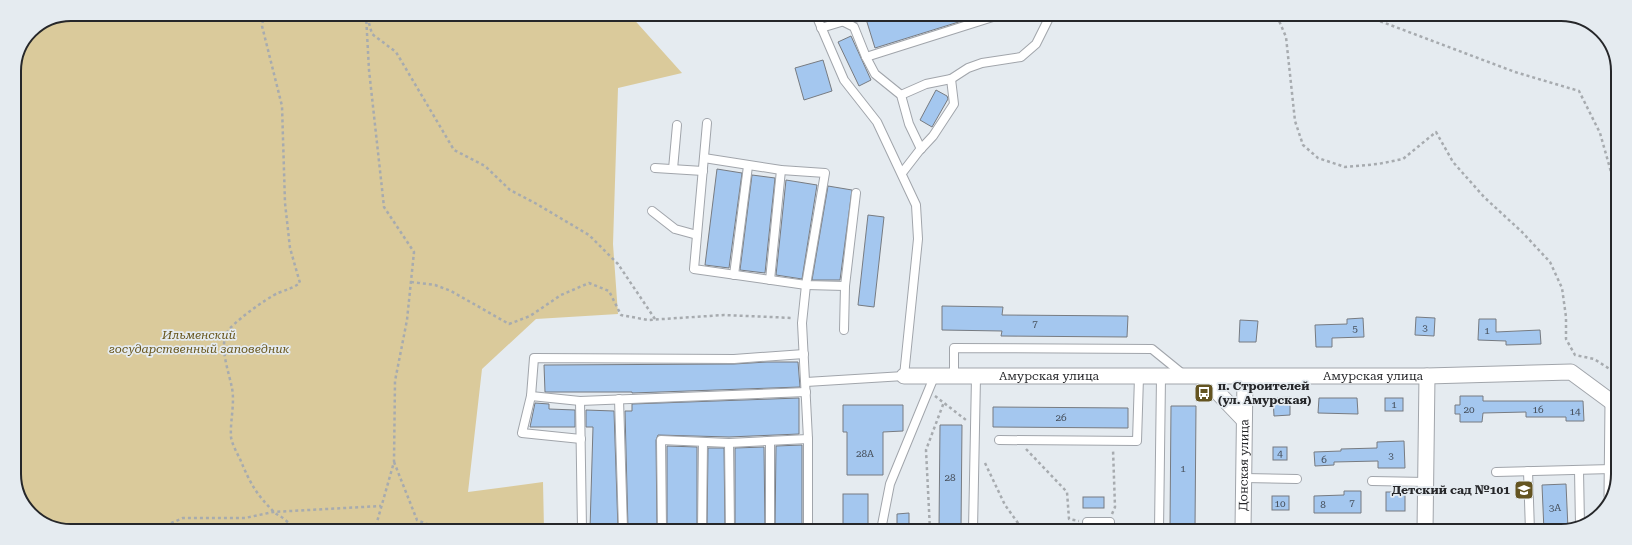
<svg xmlns="http://www.w3.org/2000/svg" width="1632" height="545" viewBox="0 0 1632 545" font-family="'Roboto Serif',serif">
  <rect width="100%" height="100%" fill="#e5ebf0"/>
  <path fill="#daca9b" d="M71,14L630,15L682,73L618,88L613,244L618,314L536,319L482,369L468,492L543,482L544,529L53,528L26,509L14,478V68L31,31Z"/>
  <g fill="#a4c7ef" stroke="#777b81">
    <path d="M866,16H887L888,19L899,16H978L875,48L866,19Z"/>
    <path d="M851,36L871,80L859,86L838,42Z"/>
    <path d="M823,60L832,91L804,100L795,68Z"/>
    <path d="M936,90L947,96L948,99L932,127L920,120Z"/>
    <path d="M717,169L742,173L729,268L705,265Z"/>
    <path d="M752,175L775,178L765,273L740,270Z"/>
    <path d="M786,180L817,185L802,279L776,275Z"/>
    <path d="M828,186L852,190L840,280H812Z"/>
    <path d="M868,215L884,217L874,307L858,305Z"/>
    <path d="M942,306L1003,307L1002,315L1128,316L1127,337L1001,336L1002,331L942,330Z"/>
    <path d="M1416,317L1435,318L1434,336L1415,335Z"/>
    <path d="M1363,318L1364,337L1332,338V347H1316L1315,325L1347,324V319Z"/>
    <path d="M1479,319H1496V332L1540,330L1541,344L1506,345V341L1478,340Z"/>
    <path d="M1240,320L1258,321L1256,342H1239Z"/>
    <path d="M767,362H798L800,387L632,393V392H545L544,365L734,364Z"/>
    <path d="M1460,396H1483V401H1583L1584,421H1566V417H1526V412L1483,413L1482,422H1460V414H1455V405H1460Z"/>
    <path d="M1290,397V415L1274,416L1273,398Z"/>
    <path d="M799,398V434L729,437L658,435L656,440L657,529H628L625,411H632V404Z"/>
    <path d="M1319,398H1357L1358,414L1318,413Z"/>
    <rect x="1385" y="398" width="18" height="13"/>
    <path d="M535,403L549,404V409L575,410V427H530Z"/>
    <path d="M843,405H903V431L883,432V475H847V432H843Z"/>
    <path d="M1171,406H1196L1195,530H1170Z"/>
    <path d="M993,407L1128,408V428L993,427Z"/>
    <path d="M586,410L614,411L618,529H590L593,427H586Z"/>
    <path d="M940,425H962L961,530H939Z"/>
    <path d="M1404,441L1405,468H1378V461L1334,462V465L1315,466L1314,452L1341,451V449L1377,448V442Z"/>
    <path d="M802,445V530L775,529L776,446Z"/>
    <path d="M667,446L697,447V529H667Z"/>
    <path d="M764,447L765,529H735V448Z"/>
    <rect x="1273" y="447" width="14" height="13"/>
    <path d="M708,448H724L725,529H707Z"/>
    <path d="M1566,484L1568,529L1561,531H1544L1542,485Z"/>
    <path d="M1344,491H1361V513H1314V496L1344,495Z"/>
    <rect x="1386" y="492" width="19" height="19"/>
    <rect x="843" y="494" width="25" height="36"/>
    <rect x="1272" y="496" width="17" height="14"/>
    <rect x="1083" y="497" width="21" height="11"/>
    <path d="M909,513V530H897V514Z"/>
  </g>
  <g fill="none" stroke-linecap="round" stroke-linejoin="round">
    <g stroke="#a1a5ab" stroke-width="10">
      <g id="lane">
        <path d="M842,21L854,27L866,57L875,74L901,95L909,124L921,149"/>
        <path d="M821,28L861,16"/>
        <path d="M866,57L996,16"/>
        <path d="M901,95L926,84L951,79L968,68L982,63L1021,57L1036,44L1050,16"/>
        <path d="M707,123L694,269L806,285L845,286"/>
        <path d="M704,158L781,170L825,173L806,285L802,323L808,439V530"/>
        <path d="M655,168L703,171"/>
        <path d="M673,169L677,125"/>
        <path d="M902,173L919,151L933,136L954,104L951,79"/>
        <path d="M652,211L675,229L697,235"/>
        <path d="M734,275L748,166"/>
        <path d="M770,280L781,170"/>
        <path d="M844,330L845,286L856,193"/>
        <path d="M954,377V348L1152,349L1184,375"/>
        <path d="M806,382L904,376L918,239L916,205L877,122L844,80L816,15"/>
        <path d="M531,396L580,401L806,392"/>
        <path d="M619,399L623,529"/>
        <path d="M580,401L582,529"/>
        <path d="M581,439L522,433L531,396L534,358L734,359L804,354"/>
        <path d="M999,440L1137,441L1139,377"/>
        <path d="M729,443L730,529"/>
        <path d="M1579,470L1580,525"/>
        <path d="M1528,471L1530,531"/>
        <path d="M1496,472L1612,469"/>
        <path d="M1244,478L1297,479"/>
        <path d="M1372,481L1426,482"/>
        <path d="M1087,522H1110V530"/>
        <path d="M662,529L661,440L729,443L808,439"/>
        <path d="M702,529L703,442"/>
        <path d="M770,529V441"/>
        <path d="M881,530L890,484L934,377"/>
        <path d="M973,530L976,377"/>
        <path d="M1159,530L1161,377"/>
      </g>
    </g>
    <g stroke="#a1a5ab" stroke-width="17">
      <g id="street">
        <path id="s1" d="M904,376H1427L1571,372L1613,403H1616"/>
        <path d="M1203,377L1244,420"/>
        <path d="M1612,496L1613,403"/>
        <path id="s2" d="M1243,530L1245,377"/>
        <path d="M1425,531L1427,376"/>
      </g>
    </g>
    <g stroke="#a7abaf" stroke-width="2.5" stroke-dasharray="3 3" stroke-linecap="butt">
      <path d="M264,14L262,26L282,106L285,203L290,248L300,283C293,288 286,290 278,293C267,298 230,324 226,334C220,349 229,373 232,388C235,404 230,420 231,437C232,444 237,453 240,459C250,483 256,494 274,512C277,515 281,516 284,519C289,523 292,526 299,529"/>
      <path d="M366,15L369,70L384,207L414,252L407,320L395,381L394,462L375,529"/>
      <path d="M1277,16L1286,37L1295,121L1303,145L1318,158L1345,167L1378,164L1403,159L1436,132L1453,162L1484,197L1522,232L1550,262L1562,288L1566,317V339L1575,355L1594,359L1616,373"/>
      <path d="M1369,17L1515,72L1579,91L1600,133L1613,179L1617,211"/>
      <path d="M369,23L372,34L396,52L454,150L485,166L510,190L535,203L589,235L618,264L655,319"/>
      <path d="M411,282L435,285L451,291L509,324L530,316L561,295L589,283L609,291L621,315L648,320L724,315L793,318"/>
      <path d="M1615,388L1616,380"/>
      <path d="M935,396L966,420"/>
      <path d="M1026,449L1067,492L1069,519L1079,521"/>
      <path d="M394,462L417,520L439,529"/>
      <path d="M985,463L1005,505L1023,530"/>
      <path d="M1112,514L1115,507L1113,449"/>
      <path d="M426,524L427,529"/>
      <path d="M160,528L183,518H245L273,512L381,506"/>
      <path d="M304,529L315,525L322,529"/>
      <path d="M930,530L926,450L944,402"/>
    </g>
    <use href="#lane" stroke="#fff" stroke-width="8"/>
    <use href="#street" stroke="#fff" stroke-width="15"/>
  </g>
  <defs>
    <g id="bus-square" transform="scale(1)"><rect x="-9" y="-9" width="18" height="18" rx="4" fill="#645421" stroke="#e5ebf0"/><path d="M-5-6H5V4H4V6H2V4H-2V6H-4V4H-5ZM-3.5-4V0h7V-4ZM-3.5 1.2v1.5H-2V1.2ZM2 1.2v1.5H3.5V1.2Z" fill="#fff"/></g>
    <g id="school-square" transform="scale(1)"><rect x="-9" y="-9" width="18" height="18" rx="4" fill="#645421" stroke="#e5ebf0"/><path d="M0-5L7-2L0 1L-7-2ZM-4 1L0 2.5L4 1V4Q0 6-4 4Z" fill="#fff"/></g>
  </defs>
  <g fill-rule="evenodd">
    <use href="#bus-square" x="1204" y="393"/>
    <use href="#school-square" x="1524" y="490"/>
  </g>
  <g text-anchor="middle" dominant-baseline="central" stroke-width="3.5" stroke-linejoin="round" paint-order="stroke">
    <g font-size="10" fill="#464f5b">
      <text x="1035" y="323">7</text>
      <text x="1425" y="327">3</text>
      <text x="1355" y="328">5</text>
      <text x="1487" y="330">1</text>
      <text x="1394" y="404">1</text>
      <text x="1469" y="409">20</text>
      <text x="1538" y="409">16</text>
      <text x="1575" y="411">14</text>
      <text x="1061" y="417">26</text>
      <text x="865" y="453">28А</text>
      <text x="1280" y="453">4</text>
      <text x="1391" y="455">3</text>
      <text x="1324" y="459">6</text>
      <text x="1183" y="468">1</text>
      <text x="950" y="477">28</text>
      <text x="1352" y="502">7</text>
      <text x="1280" y="503">10</text>
      <text x="1323" y="504">8</text>
      <text x="1555" y="507">3А</text>
    </g>
    <g font-size="12" font-style="italic" fill="#67551b" stroke="#e5ebf0">
      <text x="199" y="335">Ильменский<tspan x="199" dy="14">государственный заповедник</tspan></text>
    </g>
    <g font-size="12" fill="#26272a" stroke="#e5ebf0">
      <text stroke="none"><textPath href="#s1" startOffset="469">Амурская улица</textPath></text>
      <text stroke="none"><textPath href="#s1" startOffset="145">Амурская улица</textPath></text>
      <text stroke="none"><textPath href="#s2" startOffset="65">Донская улица</textPath></text>
    </g>
    <g font-size="12" font-weight="bold" fill="#26272a" stroke="#e5ebf0" text-anchor="start">
      <text x="1218" y="386">п. Строителей<tspan x="1218" dy="14">(ул. Амурская)</tspan></text>
      <text x="1510" y="490" text-anchor="end">Детский сад №101</text>
    </g>
  </g>
  <path d="M0 0H1632V545H0ZM71 21H1561A50 50 0 0 1 1611 71V474A50 50 0 0 1 1561 524H71A50 50 0 0 1 21 474V71A50 50 0 0 1 71 21Z" fill="#e5ebf0" fill-rule="evenodd"/>
  <path fill="none" stroke="#26272a" stroke-width="2" d="M71 21H1561A50 50 0 0 1 1611 71V474A50 50 0 0 1 1561 524H71A50 50 0 0 1 21 474V71A50 50 0 0 1 71 21Z"/>
</svg>
